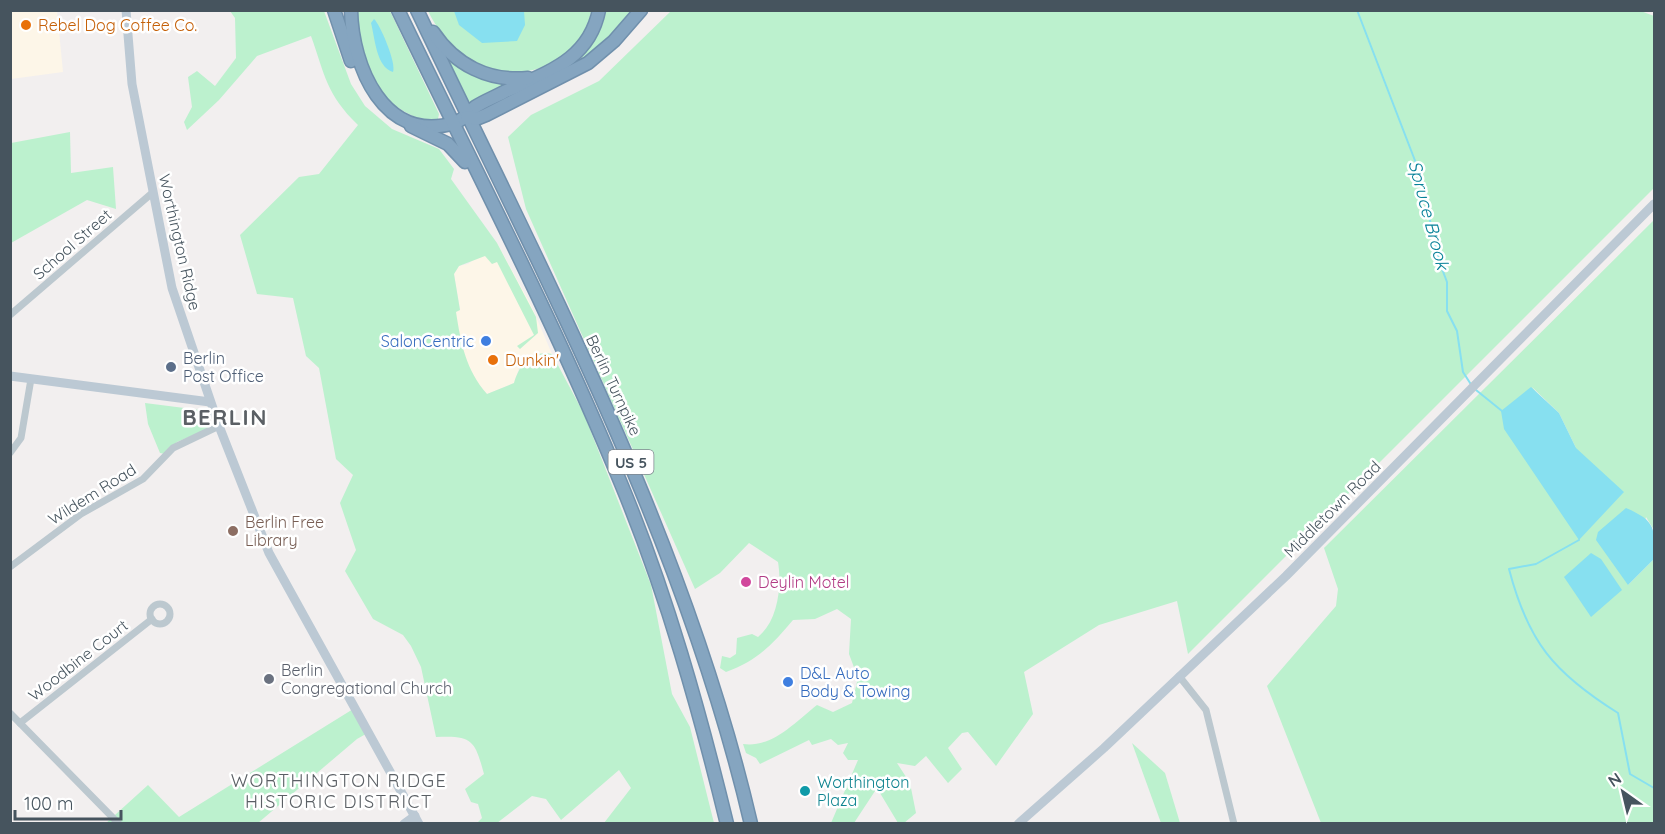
<svg xmlns="http://www.w3.org/2000/svg" width="1665" height="834" viewBox="0 0 1665 834" font-family="Quicksand,sans-serif">
  <rect width="100%" height="100%" fill="#f2efef"/>
  <g fill="#fdf6e8">
    <path d="M10,11H57L63,72L11,79Z"/>
    <path d="M497,243L531,305L552,354L544,353L519,368L514,383L487,394L473,377L462,350L455,312L460,309L454,274L459,266L468,264Z"/>
  </g>
  <g fill="#bcf1ce" fill-rule="evenodd">
    <path d="M1638,10L1654,16V188L1188,654L1177,601L1099,625L1024,672L1033,714L996,766L968,732L962,733L948,748L962,769L948,783L926,756L915,766L897,763L910,783L916,813L904,823H898L877,788L854,823H831L858,760H848L843,753L848,743L838,745L831,739L812,745L809,740L760,764L756,758L746,753L743,744C773,748 795,722 817,705L833,712L852,703L858,678L849,654L851,619L837,609L815,619L793,620C773,644 757,661 726,672L720,668L722,656L730,658L736,654L737,638L752,634L758,637C778,621 782,586 778,562L749,543L720,573L695,589L526,209L508,137L531,115L599,81L671,11Z"/>
    <path d="M230,11H324L351,84L365,106L392,129L439,149L454,169L451,179L497,243L536,317L538,333L520,349L517,346L534,335L497,262L492,264L485,256L459,266L454,274L460,310L456,312C461,344 466,370 487,394L514,383C520,364 530,350 552,354L584,414L651,585L672,694L690,727L714,823H604L631,788L619,770L561,820L546,799L532,796L497,823H477L482,818L478,804L471,802L465,789L484,774C475,741 473,735 436,737L421,667L411,646L403,635L373,619L345,571L356,550L340,503L353,475L336,459L319,368L306,356L293,298L257,294L240,235L299,177L319,174L358,125C326,94 325,75 311,36L257,56L219,100L187,130L184,122L192,107L188,77L197,71L215,86L236,58L235,18Z"/>
    <path d="M358,11H390L439,114L438,119C429,123 419,119 411,115C371,97 357,51 358,11Z"/>
    <path d="M428,11H591C583,68 510,89 465,58C449,47 436,27 428,11Z"/>
    <path d="M604,11H631L603,46L580,60L602,26Z"/>
    <path d="M444,55L504,82L506,85L472,102L468,101Z"/>
    <path d="M70,132L71,173L113,167L116,209L87,200L11,243V143Z"/>
    <path d="M1654,220V530L1646,517L1628,585L1654,559V823H1321L1267,686L1336,606L1338,589L1324,548ZM1532,387L1559,413L1576,448Z"/>
    <path d="M145,403L200,410L208,421V429L177,442L165,454L160,453L148,424Z"/>
    <path d="M358,706L371,731L357,739L258,823L105,824L148,785L179,817Z"/>
    <path d="M1132,743L1165,773L1180,823H1161Z"/>
  </g>
  <g fill="#87e0f0">
    <path d="M454,11H524L525,25L517,41L482,43L459,25Z"/>
    <path d="M374,19C380,24 397,64 393,72C376,67 375,38 371,23Z"/>
    <path d="M1531,387L1559,413L1576,448L1624,492L1579,540L1504,429L1501,411Z"/>
    <path d="M1626,508C1656,521 1655,528 1654,559L1628,585L1596,540L1598,532Z"/>
    <path d="M1591,553L1601,559L1622,590L1591,617L1564,577Z"/>
  </g>
  <g fill="none" stroke-linecap="round" stroke-linejoin="round">
    <g stroke="#87e0f0" stroke-width="2">
      <path d="M1357,10L1419,171L1439,261L1447,282V311L1457,331L1463,372L1472,386"/>
      <path d="M1476,390L1502,411"/>
      <path d="M1579,540L1536,564L1509,569C1528,642 1554,673 1618,713L1630,774L1654,788"/>
    </g>
    <g stroke="#7090ac" stroke-width="15">
      <g id="highway">
        <path d="M334,10L351,61"/>
        <path d="M351,10C352,66 384,144 454,123C466,119 467,113 475,107C484,101 495,97 504,92C545,73 589,61 599,10"/>
        <path d="M398,10C474,168 556,324 622,486C667,595 699,709 727,824"/>
        <path d="M417,10C543,275 684,536 751,824"/>
        <path d="M433,32C455,65 489,82 528,78"/>
        <path d="M467,117L476,119L486,115L588,63L614,41L641,10"/>
        <path d="M411,126L448,144L465,162"/>
      </g>
    </g>
    <g stroke="#bcc8cf" stroke-width="7">
      <path d="M10,315L151,194"/>
      <path d="M10,453L21,438L31,379"/>
      <path d="M10,567L81,514L143,479L173,448L219,426"/>
      <circle cx="160" cy="614" r="10"/>
      <path d="M1179,676L1206,710L1234,824"/>
      <path d="M10,713L119,824"/>
      <path d="M20,723L152,619"/>
    </g>
    <g stroke="#bcc9d4" stroke-width="9">
      <path d="M126,10L132,84L172,288L219,426L269,553L419,824"/>
      <path d="M10,376L210,402"/>
      <path d="M404,824L415,816"/>
      <path d="M1018,824L1104,748L1286,576L1654,204"/>
    </g>
    <use href="#highway" stroke="#85a5c0" stroke-width="12"/>
  </g>
  <g fill="#e8710a" stroke="#fff" stroke-width="2">
    <circle cx="26" cy="25" r="6"/>
    <circle cx="493" cy="360" r="6"/>
  </g>
  <g fill="#3f7fe0" stroke="#fff" stroke-width="2">
    <circle cx="486" cy="341" r="6"/>
    <circle cx="788" cy="682" r="6"/>
  </g>
  <circle fill="#5c6f8a" stroke="#fff" stroke-width="2" cx="171" cy="367" r="6"/>
  <circle fill="#8d6e63" stroke="#fff" stroke-width="2" cx="233" cy="531" r="6"/>
  <circle fill="#d1479c" stroke="#fff" stroke-width="2" cx="746" cy="582" r="6"/>
  <circle fill="#6b7280" stroke="#fff" stroke-width="2" cx="269" cy="679" r="6"/>
  <circle fill="#0f9aa8" stroke="#fff" stroke-width="2" cx="805" cy="791" r="6"/>
  <g text-anchor="middle" dominant-baseline="central" stroke-width="5" stroke-linejoin="round" paint-order="stroke">
    <rect fill="#fff" stroke="#7e878e" stroke-width="1.5" x="608.5" y="450" width="45" height="24" rx="4.5"/>
    <g font-size="15" font-weight="bold" fill="#46545e">
      <text x="631" y="462">US 5</text>
    </g>
    <g font-size="16" fill="#c56008" stroke="#fff" text-anchor="start">
      <text x="38" y="25">Rebel Dog Coffee Co.</text>
      <text x="505" y="360">Dunkin'</text>
    </g>
    <g font-size="16" fill="#46545e" stroke="#fff">
      <text transform="translate(180 242) rotate(77)">Worthington Ridge</text>
      <text transform="translate(72 244) rotate(-41)">School Street</text>
      <text transform="translate(614 385) rotate(65)">Berlin Turnpike</text>
      <text transform="translate(92 494) rotate(-32)">Wildem Road</text>
      <text transform="translate(1332 509) rotate(-45)">Middletown Road</text>
      <text transform="translate(78 660) rotate(-38)">Woodbine Court</text>
    </g>
    <g font-size="16" fill="#366cbe" stroke="#fff" text-anchor="end">
      <text x="474" y="341">SalonCentric</text>
      <text x="800" y="673" text-anchor="start">D&amp;L Auto<tspan x="800" dy="18">Body &amp; Towing</tspan></text>
    </g>
    <g font-size="16" fill="#4e5e75" stroke="#fff" text-anchor="start">
      <text x="183" y="358">Berlin<tspan x="183" dy="18">Post Office</tspan></text>
    </g>
    <g font-size="16" fill="#785e54" stroke="#fff" text-anchor="start">
      <text x="245" y="522">Berlin Free<tspan x="245" dy="18">Library</tspan></text>
    </g>
    <g font-size="16" fill="#b23c85" stroke="#fff" text-anchor="start">
      <text x="758" y="582">Deylin Motel</text>
    </g>
    <g font-size="16" fill="#5b616d" stroke="#fff" text-anchor="start">
      <text x="281" y="670">Berlin<tspan x="281" dy="18">Congregational Church</tspan></text>
    </g>
    <g font-size="16" fill="#0d838f" stroke="#fff" text-anchor="start">
      <text x="817" y="782">Worthington<tspan x="817" dy="18">Plaza</tspan></text>
    </g>
    <g font-size="18" font-style="italic" fill="#088299" stroke="#fff">
      <text transform="translate(1429 215) rotate(75)">Spruce Brook</text>
    </g>
    <g font-size="18" letter-spacing="1.5" fill="#5b6065" stroke="#fff">
      <text x="339" y="780">WORTHINGTON RIDGE<tspan x="339" dy="21">HISTORIC DISTRICT</tspan></text>
    </g>
    <g font-size="22" font-weight="bold" letter-spacing="1.5" fill="#5b6065" stroke="#fff">
      <text x="225" y="417">BERLIN</text>
    </g>
  </g>
  <rect width="1665" height="834" fill="none" stroke="#46545e" stroke-width="24"/>
  <g transform="translate(1623 792) rotate(326)" stroke="#ffffff" stroke-width="4.5" paint-order="stroke">
  <path d="M0-4.5L10 22L0 15L-10 22Z" fill="#46545e"/>
  <text y="-9" font-size="16" font-weight="bold" text-anchor="middle" fill="#46545e">N</text>
  </g>
  <path d="M15 810v9h106v-9" fill="none" stroke="#46545e" stroke-width="3"/>
  <text x="24" y="810" font-size="18" fill="#46545e" stroke="#ffffff" stroke-width="4.5" paint-order="stroke">100 m</text>
</svg>
